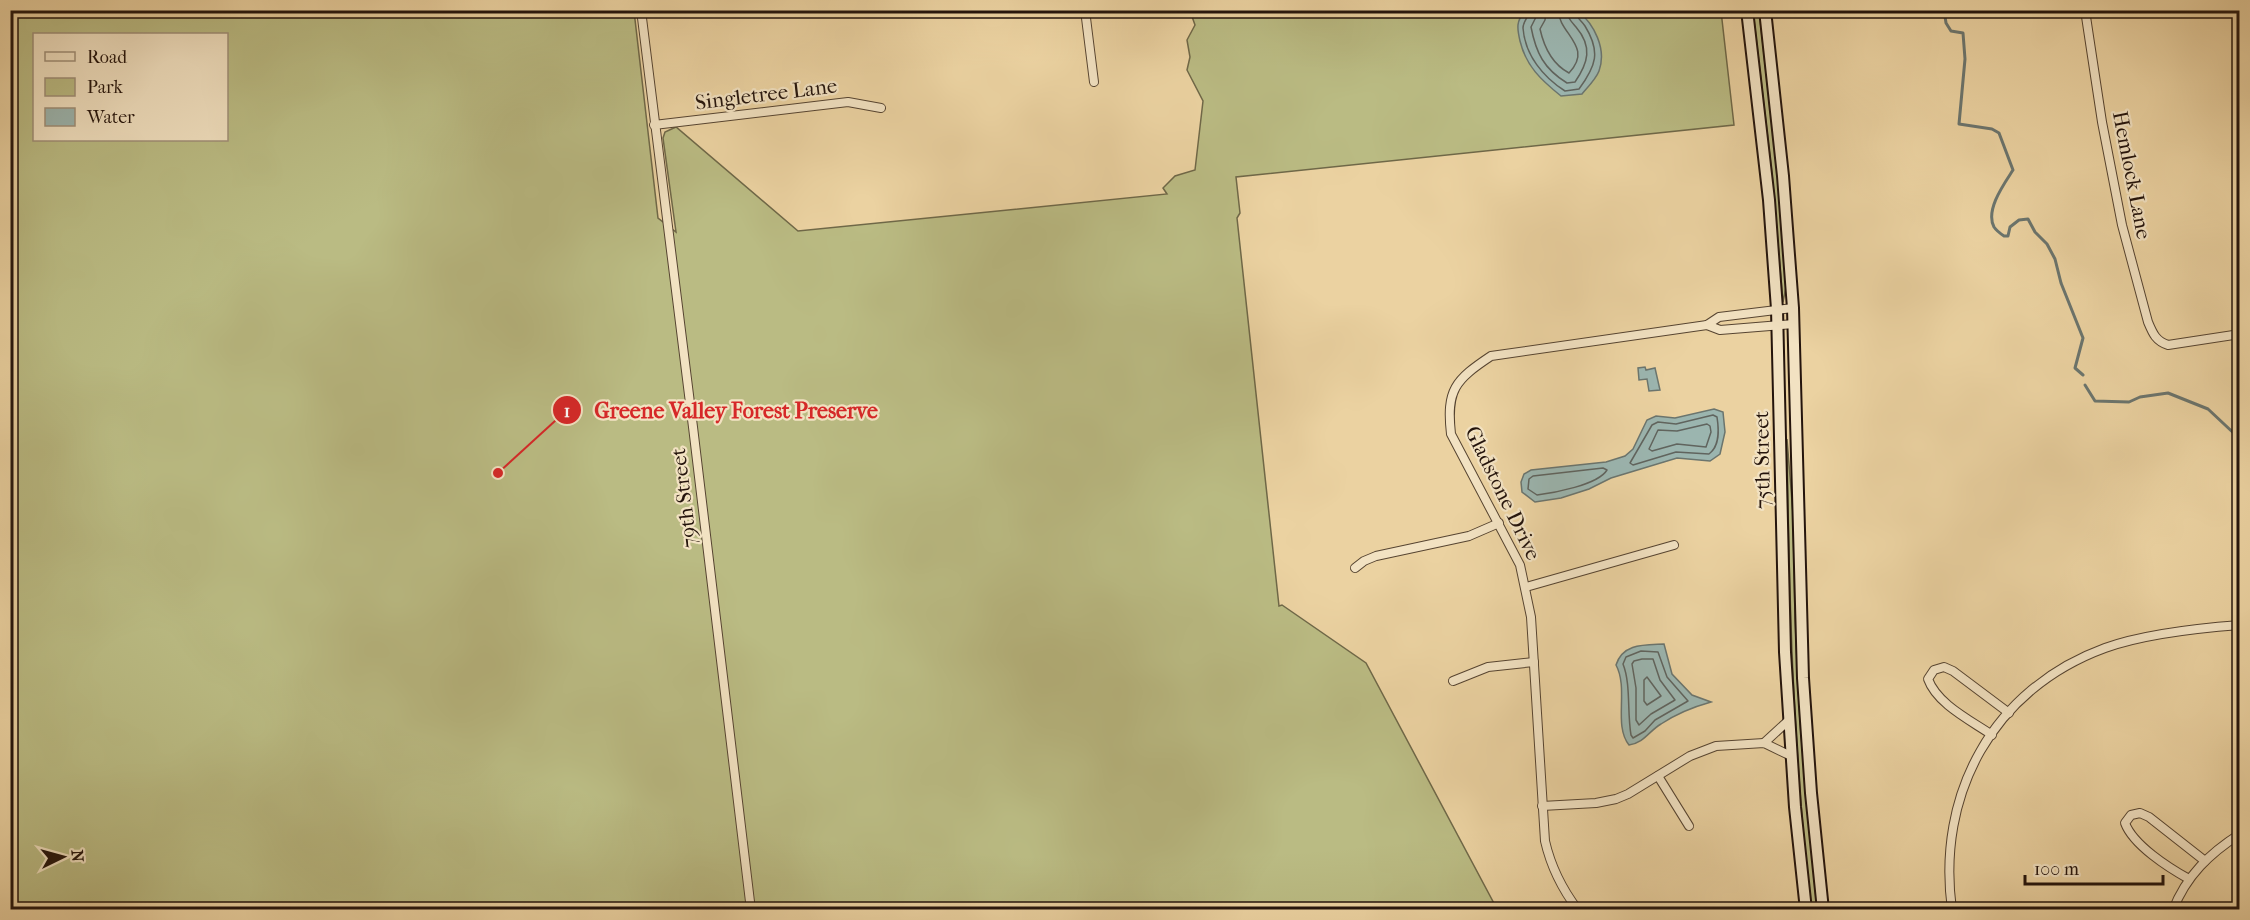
<svg xmlns="http://www.w3.org/2000/svg" width="2250" height="920" viewBox="0 0 2250 920" font-family="'IM FELL French Canon',serif">
  <rect width="100%" height="100%" fill="#ebd2a1"/>
  <filter id="stains"><feTurbulence type="fractalNoise" baseFrequency=".00333" numOctaves="4"/><feColorMatrix values="0 0 0 0 .2 0 0 0 0 .09 0 0 0 0 .02 0 0 0 .5 -.17"/></filter>
  <radialGradient id="worn" r=".72"><stop offset=".6" stop-color="#630" stop-opacity="0"/><stop offset="1" stop-color="#630" stop-opacity=".3"/></radialGradient>
  <g fill="#babb83" stroke="#6f6848" stroke-width="1.5" fill-rule="evenodd">
    <path d="M10,11H634L658,218L676,232L663,138L665,132L676,127L798,231L1167,194L1163,188L1175,176L1195,170L1203,101L1187,70L1190,57L1187,40L1195,25L1190,11H1721L1734,125L1236,177L1240,213L1237,218L1279,606L1282,605L1366,663L1497,909H11ZM34,34H226V140H34Z"/>
    <path d="M1753,11H1759L1778,178L1786,287L1783,302L1772,174Z"/>
    <path d="M1787,439L1793,514L1795,619L1800,723L1817,909L1811,908C1793,752 1789,596 1787,439Z"/>
  </g>
  <g fill="#9bb5af" stroke="#6b756e" stroke-width="1.5">
    <path d="M1525,11H1578C1594,24 1607,49 1599,71C1596,79 1587,88 1582,94L1561,96C1541,80 1526,66 1520,41C1517,28 1516,21 1525,11Z"/>
    <path d="M1645,367L1646,370L1655,368L1660,390L1649,391L1647,379L1639,380L1638,368Z"/>
    <path d="M1714,409L1723,412L1725,432L1720,454L1710,461L1677,458L1611,478L1589,489L1561,498L1535,502L1522,492L1521,482L1524,474L1531,470L1606,462L1625,456L1633,449L1647,420L1656,416L1675,418Z"/>
    <path d="M1664,644L1672,674L1692,695L1711,702C1693,707 1676,714 1661,724C1649,731 1644,743 1629,745C1613,725 1629,689 1616,665C1623,643 1645,645 1664,644Z"/>
  </g>
  <g fill="none" stroke-linecap="round" stroke-linejoin="round">
    <g stroke="#60645e" stroke-width="1.5">
      <path d="M1530,10C1529,17 1523,21 1523,28C1525,55 1543,77 1565,91L1579,89C1596,66 1601,52 1585,26C1581,20 1576,18 1575,10"/>
      <path d="M1537,10L1536,17L1531,27C1536,53 1544,69 1567,83L1575,82C1588,63 1593,47 1576,27C1571,21 1568,19 1567,10"/>
      <path d="M1546,10L1545,20L1540,29C1544,47 1552,64 1569,73C1594,47 1559,34 1558,10"/>
      <path d="M1713,415L1717,417C1719,430 1720,446 1709,454L1676,452L1633,465L1630,463L1652,425L1658,422L1676,424Z"/>
      <path d="M1707,424L1710,426L1711,432L1706,447L1677,444L1652,451L1649,449L1658,430L1677,431Z"/>
      <path d="M1603,468L1607,470C1598,485 1553,493 1537,495L1528,489L1529,479L1533,476Z"/>
      <path d="M1641,651L1658,652L1667,677L1688,701L1655,720L1645,731L1633,738L1631,735C1627,712 1631,684 1623,664L1626,657Z"/>
      <path d="M1642,659H1653L1660,680L1675,700L1651,714L1639,725L1636,720V688L1632,664L1634,661Z"/>
      <path d="M1647,677L1661,696L1647,705L1644,701V680Z"/>
    </g>
    <g stroke="#6b756e" stroke-width="3">
      <path d="M1944,10L1946,23L1951,31L1963,33L1965,59L1959,124L1992,129L1999,133L2013,170C2004,184 1985,210 1994,227C1996,230 2001,234 2004,236H2008L2010,227L2019,220L2028,219L2035,232L2047,244L2055,259L2061,283L2083,338L2075,368L2083,375"/>
      <path d="M2085,385L2095,401L2129,402L2140,397L2168,393L2208,409L2240,439"/>
    </g>
    <g stroke="#564431" stroke-width="10">
      <g id="street">
        <path d="M641,10L693,427L751,910"/>
        <path d="M1085,10L1094,82"/>
        <path d="M2085,10L2102,122L2122,225L2148,322C2153,334 2156,341 2168,345L2240,334"/>
        <path d="M654,125L848,102L881,108"/>
        <path d="M1707,325L1720,330L1794,324"/>
        <path d="M1355,568L1364,561L1376,556L1469,536L1499,523"/>
        <path d="M1526,587L1674,545"/>
        <path d="M1453,681L1488,667L1534,662"/>
        <path d="M1992,735C1970,720 1937,704 1928,679L1934,670L1944,667L1953,671L2009,713"/>
        <path d="M1764,743L1789,720"/>
        <path d="M1658,776L1689,826"/>
        <path d="M1542,806L1596,803L1616,799L1628,794L1690,756L1716,746L1764,743L1791,756"/>
        <path d="M2189,879C2169,868 2133,845 2125,823L2131,815L2140,813L2149,817L2205,861"/>
        <path d="M1578,910C1562,889 1551,867 1545,841L1531,617L1520,565L1451,434C1446,390 1455,380 1491,356L1707,325L1719,317L1793,308"/>
        <path d="M1952,910C1936,794 1993,689 2105,648C2141,635 2200,628 2240,625"/>
        <path d="M2173,910C2186,876 2210,853 2240,834"/>
      </g>
    </g>
    <g stroke="#24140c" stroke-width="14">
      <g id="secondary">
        <path d="M1747,10L1769,200L1777,309L1785,652L1795,807L1806,910"/>
        <path d="M1765,10L1783,176L1793,308L1803,678L1811,793L1823,910"/>
      </g>
    </g>
    <use href="#street" stroke="#f2e2c2" stroke-width="8"/>
    <use href="#secondary" stroke="#f2e2c2" stroke-width="10"/>
  </g>
  <g text-anchor="middle" dominant-baseline="central" stroke-width="4.5" stroke-linejoin="round" paint-order="stroke">
    <g font-size="21" fill="#24140c" stroke="#f2e2c2">
      <text transform="translate(766 94) rotate(-7)">Singletree Lane</text>
      <text transform="translate(2132 175) rotate(79)">Hemlock Lane</text>
      <text transform="translate(1762 460) rotate(-91)">75th Street</text>
      <text transform="translate(1503 493) rotate(64)">Gladstone Drive</text>
      <text transform="translate(684 498) rotate(-97)">79th Street</text>
    </g>
  </g>
  <path fill="none" stroke="#d62828" stroke-width="2" d="M498 473L567 410"/>
  <g fill="#d62828" stroke="#f2e2c2" stroke-width="2">
    <circle cx="498" cy="473" r="6"/>
    <circle cx="567" cy="410" r="15"/>
  </g>
  <g font-size="18" text-anchor="middle" font-weight="bold" fill="#fff">
    <text x="567" y="417">1</text>
  </g>
  <g font-size="22" text-anchor="middle" font-weight="bold" fill="#d62828" stroke="#f2e2c2" stroke-width="4.5" stroke-linejoin="round" paint-order="stroke">
    <text x="736" y="418">Greene Valley Forest Preserve</text>
  </g>
  <rect width="2250" height="920" fill="none" stroke="#ebd2a1" stroke-width="36"/>
  <rect x="12" y="12" width="2226" height="896" fill="none" stroke="#24140c" stroke-width="3"/>
  <rect x="18" y="18" width="2214" height="884" fill="none" stroke="#24140c" stroke-width="1.5"/>
  <rect x="33" y="33" width="195" height="108" fill="#f2e2c2" stroke="#a09079" stroke-width="1.5"/>
  <rect x="45" y="52" width="30" height="9" fill="#f2e2c2" stroke="#a09079" stroke-width="1.5"/>
  <text x="87" y="63" font-size="18" fill="#24140c">Road</text>
  <rect x="45" y="78" width="30" height="18" fill="#babb83" stroke="#a09079" stroke-width="1.5"/>
  <text x="87" y="93" font-size="18" fill="#24140c">Park</text>
  <rect x="45" y="108" width="30" height="18" fill="#9bb5af" stroke="#a09079" stroke-width="1.5"/>
  <text x="87" y="123" font-size="18" fill="#24140c">Water</text>
  <g transform="translate(63 857) rotate(85)" stroke="#f2e2c2" stroke-width="4.5" paint-order="stroke">
  <path d="M0-4.5L10 22L0 15L-10 22Z" fill="#24140c"/>
  <text y="-9" font-size="16" font-weight="bold" text-anchor="middle" fill="#24140c">N</text>
  </g>
  <path d="M2025 875v9h138v-9" fill="none" stroke="#24140c" stroke-width="3"/>
  <text x="2034" y="875" font-size="18" fill="#24140c" stroke="#f2e2c2" stroke-width="4.5" paint-order="stroke">100 m</text>
  <rect width="100%" height="100%" filter="url(#stains)"/>
  <rect width="100%" height="100%" fill="url(#worn)"/>
</svg>
